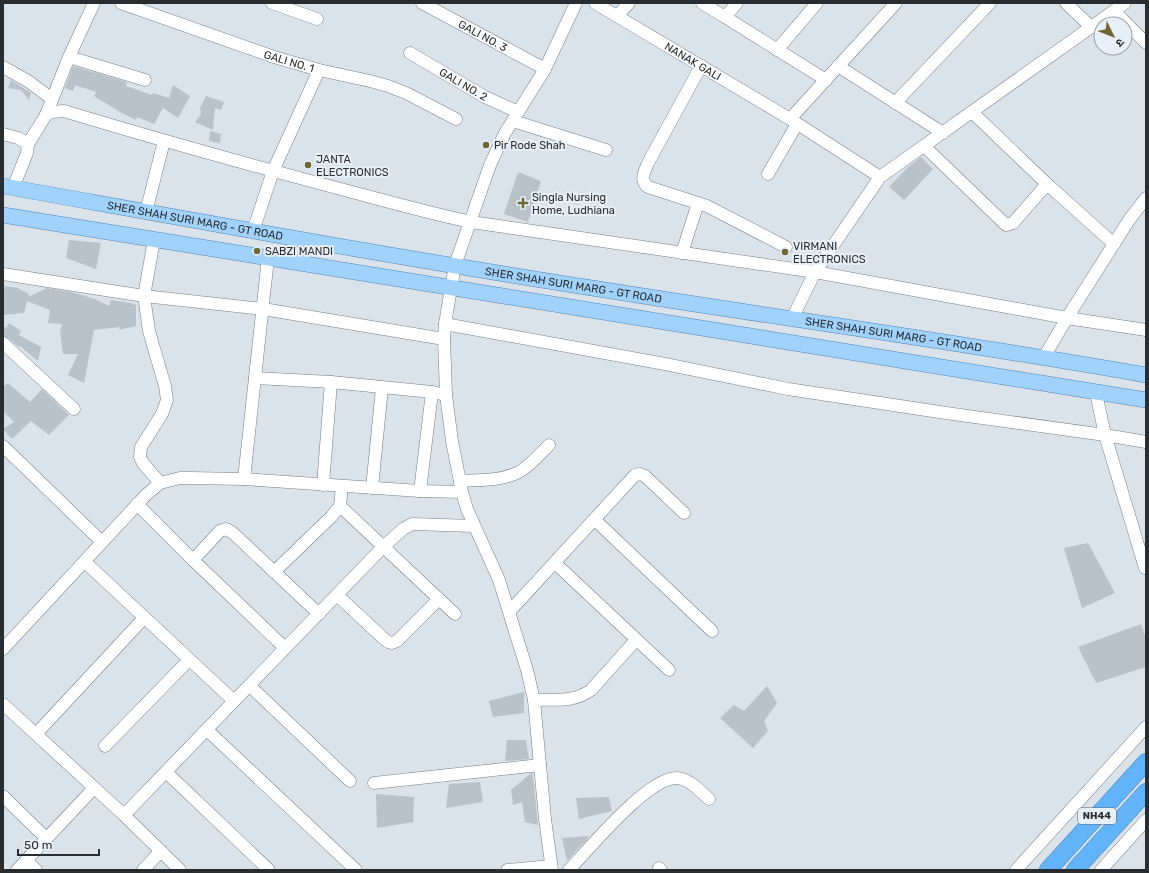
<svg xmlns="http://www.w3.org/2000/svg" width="1149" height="873" viewBox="0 0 1149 873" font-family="Rubik,'Noto Sans Devanagari',sans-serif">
  <rect width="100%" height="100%" fill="#dae2ea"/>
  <g fill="#b9c1c9">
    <path d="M73,66L127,82L126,86L152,95L153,93L169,98L173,85L190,96L178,118L163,108L154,124L137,117L136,120L120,112L94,96L96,92L75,85L73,91L65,88Z"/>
    <path d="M11,80L31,93L29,100L21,90L8,88Z"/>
    <path d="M206,96L224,102L221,110L215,108L213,130L195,122L201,114L200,108Z"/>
    <path d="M210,131L221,134L220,143L209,141Z"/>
    <path d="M921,157L933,169L904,200L889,187L908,167Z"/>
    <path d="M518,172L541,181L528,222L504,214Z"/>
    <path d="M69,240L101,243L96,269L66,258Z"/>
    <path d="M5,286L19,288V289L29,294L28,297L47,288L71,292L95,299L109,306L111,300L131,303L136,305V326L119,330L120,327L94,330L84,383L68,375L78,354H63L60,332L62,324L48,323L50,310L27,301L24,313L3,315V295Z"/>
    <path d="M9,323L21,331L19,335L41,347L38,361L20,346L19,347L8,338L3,336L4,331L3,330L4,327L6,328Z"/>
    <path d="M8,383L30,402L42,389L69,415L49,435L31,421L12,439L3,429L14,422L3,411V387Z"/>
    <path d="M1088,543L1115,593L1082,608L1064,548Z"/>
    <path d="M1141,624L1146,638V667L1096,683L1078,647Z"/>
    <path d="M767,686L777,703L764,721L768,731L753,748L720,718L734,705L744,711Z"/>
    <path d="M524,692V713L493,717L489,701Z"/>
    <path d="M507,740H526L529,759L505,761Z"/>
    <path d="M532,773L534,785L538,825L525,822L522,802L513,805L511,790L530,774Z"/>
    <path d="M480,782L483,802L446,808L449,784Z"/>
    <path d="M376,794L414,797L413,822L377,828Z"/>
    <path d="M609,797L612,811L579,819L576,798Z"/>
    <path d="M588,836V838L567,861L562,838Z"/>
  </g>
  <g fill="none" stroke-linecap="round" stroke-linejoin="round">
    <g stroke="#767e85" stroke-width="13">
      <g id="minor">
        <path id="s1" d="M121,3L274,57L319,70L370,81L388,86L406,93L456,119"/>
        <path d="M272,3L317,19"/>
        <path id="s2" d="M422,3L545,69"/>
        <path id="s3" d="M595,3L790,119"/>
        <path d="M702,3L725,17L737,3"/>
        <path d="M1066,3L1091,27"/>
        <path d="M1114,11L1146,43"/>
        <path d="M617,16L629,3"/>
        <path d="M725,17L826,80"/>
        <path d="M777,50L817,3"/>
        <path id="s4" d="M410,53L485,97L518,112"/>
        <path d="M69,57L145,80"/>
        <path d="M701,66L648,163C645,171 639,180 648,187L707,206L786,247"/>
        <path d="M838,66L943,133"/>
        <path d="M3,67L28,81L52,99"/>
        <path d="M895,103L990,3"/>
        <path d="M972,112L1047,184"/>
        <path d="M46,115L69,57L94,3"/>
        <path d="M513,121L606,150"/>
        <path d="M3,134L18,138L28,144L27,153L13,188"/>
        <path d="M28,144L46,115L51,112L64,111C153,138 243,163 333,187C379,199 424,212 471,222L815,272L1067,318L1146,330"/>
        <path d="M924,146L1006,225L1013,223L1047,184L1114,244"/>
        <path d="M768,174L797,124"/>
        <path d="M880,177L790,119L896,3"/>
        <path d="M146,212L164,141"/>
        <path d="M253,231L273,171L319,70"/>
        <path d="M154,240L144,296L149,331L165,386L167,400L162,414L141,447L140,457L143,463L160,483"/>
        <path d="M682,253L698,203"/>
        <path d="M3,274L144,296L263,309L444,339"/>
        <path d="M792,319L815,272L880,177L1125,3"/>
        <path d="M445,324L665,364L788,389L946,413L1105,435L1146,442"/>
        <path d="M3,343L74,409"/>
        <path d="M1044,357L1067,318L1129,220L1146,198"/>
        <path d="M255,378L331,382L432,392L446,395"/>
        <path d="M1096,393L1105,435L1145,568"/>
        <path d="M3,446L102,542"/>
        <path d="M244,479L268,258"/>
        <path d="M460,481C479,480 502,481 519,472C530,466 540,454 549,445"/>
        <path d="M323,485L331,382"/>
        <path d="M372,488L382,388"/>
        <path d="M420,491L432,392"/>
        <path d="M137,504L193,560L285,648"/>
        <path d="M340,506L455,614"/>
        <path d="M595,520L712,631"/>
        <path d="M193,560L220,531L226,529L233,533L319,614"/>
        <path d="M85,562L234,701"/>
        <path d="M555,563L669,670"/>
        <path d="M274,572L331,517L340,506L342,486"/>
        <path d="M337,595L383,638L388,642L392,643L397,641L439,599"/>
        <path d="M509,612L635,475L640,474L645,476L684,513"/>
        <path d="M3,649L146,495L160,483L180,478H190L244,479L420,491L462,492"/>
        <path d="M250,686L350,781"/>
        <path d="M534,700C555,699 573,703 591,690L636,640"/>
        <path d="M3,704L124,815L383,547L403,529L412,524L474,526"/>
        <path d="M207,730L356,870"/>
        <path d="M36,734L144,618"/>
        <path d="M105,746L189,660"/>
        <path d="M166,772L269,870"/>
        <path d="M374,783L540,765"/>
        <path d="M3,796L46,838"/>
        <path d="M124,815L180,870"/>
        <path d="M26,860L36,870"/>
        <path d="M659,868L661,870"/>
        <path d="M17,870L94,788"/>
        <path d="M143,870L161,851"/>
        <path d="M507,870L551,866"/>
        <path d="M552,870L545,819L534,700L527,670L499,580L467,509L462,492L452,441L446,395L444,339L445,324L455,265L490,165L505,133L545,69L576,3"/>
        <path d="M569,870C589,849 648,777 677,778C690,779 700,791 709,799"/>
        <path d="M1016,870L1146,727"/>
        <path d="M1101,870L1146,820"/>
      </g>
    </g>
    <g stroke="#4e85b3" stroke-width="16">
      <g id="major">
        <path id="s5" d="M3,186C204,222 404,259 605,290C786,319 966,343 1146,375"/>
        <path d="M3,215L1146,400"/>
      </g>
    </g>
    <g stroke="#4e85b3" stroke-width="18">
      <g id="highway">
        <path d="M1048,870L1146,762"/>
        <path d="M1075,870L1146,792"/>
      </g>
    </g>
    <use href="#minor" stroke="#fff" stroke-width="12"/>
    <use href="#major" stroke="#a0d2fc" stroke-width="15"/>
    <use href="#highway" stroke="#61b4fa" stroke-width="17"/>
  </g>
  <g fill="#726633" stroke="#e7eff7" stroke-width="1.5">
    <circle cx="486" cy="145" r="4"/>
    <circle cx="308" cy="165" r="4"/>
    <path d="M521 197h4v4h4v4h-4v4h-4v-4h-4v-4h4z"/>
    <circle cx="257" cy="251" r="4"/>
    <circle cx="785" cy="252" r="4"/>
  </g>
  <g text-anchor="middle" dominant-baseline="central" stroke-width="4" stroke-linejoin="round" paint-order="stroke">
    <rect fill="#e7eff7" stroke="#63676c" stroke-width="1" x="1078" y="808" width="38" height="16" rx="3"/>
    <g font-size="10" font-weight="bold" fill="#2a2d30">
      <text x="1097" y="816">NH44</text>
    </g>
    <g font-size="11" fill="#2a2d30" stroke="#e7eff7">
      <text stroke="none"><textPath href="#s2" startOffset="69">GALI NO. 3</textPath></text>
      <text stroke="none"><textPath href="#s1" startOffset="178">GALI NO. 1</textPath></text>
      <text stroke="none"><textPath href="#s3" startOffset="114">NANAK GALI</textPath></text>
      <text stroke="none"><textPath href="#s4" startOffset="62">GALI NO. 2</textPath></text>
      <text stroke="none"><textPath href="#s5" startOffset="195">SHER SHAH SURI MARG - GT ROAD</textPath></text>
      <text stroke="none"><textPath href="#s5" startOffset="579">SHER SHAH SURI MARG - GT ROAD</textPath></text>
      <text stroke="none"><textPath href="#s5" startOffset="903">SHER SHAH SURI MARG - GT ROAD</textPath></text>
    </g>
    <g font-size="11" fill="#2a2d30" stroke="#e7eff7" text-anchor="start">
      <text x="494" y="145">Pir Rode Shah</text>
      <text x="316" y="159">JANTA<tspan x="316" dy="13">ELECTRONICS</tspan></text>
      <text x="532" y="197">Singla Nursing<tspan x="532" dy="13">Home, Ludhiana</tspan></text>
      <text x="793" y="246">VIRMANI<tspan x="793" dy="13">ELECTRONICS</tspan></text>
      <text x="265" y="251">SABZI MANDI</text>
    </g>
  </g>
  <rect width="1149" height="873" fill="none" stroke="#2a2d30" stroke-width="8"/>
  <g transform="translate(1113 36) rotate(133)"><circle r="19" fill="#e7eff7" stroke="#9ba1a7"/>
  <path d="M0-3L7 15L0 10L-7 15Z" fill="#726633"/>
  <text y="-6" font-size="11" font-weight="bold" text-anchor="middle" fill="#2a2d30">उ</text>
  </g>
  <path d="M18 849v6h81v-6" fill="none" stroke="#2a2d30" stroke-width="2"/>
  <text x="24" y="849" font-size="12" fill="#2a2d30" stroke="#e7eff7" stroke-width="3" paint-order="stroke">50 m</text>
</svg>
